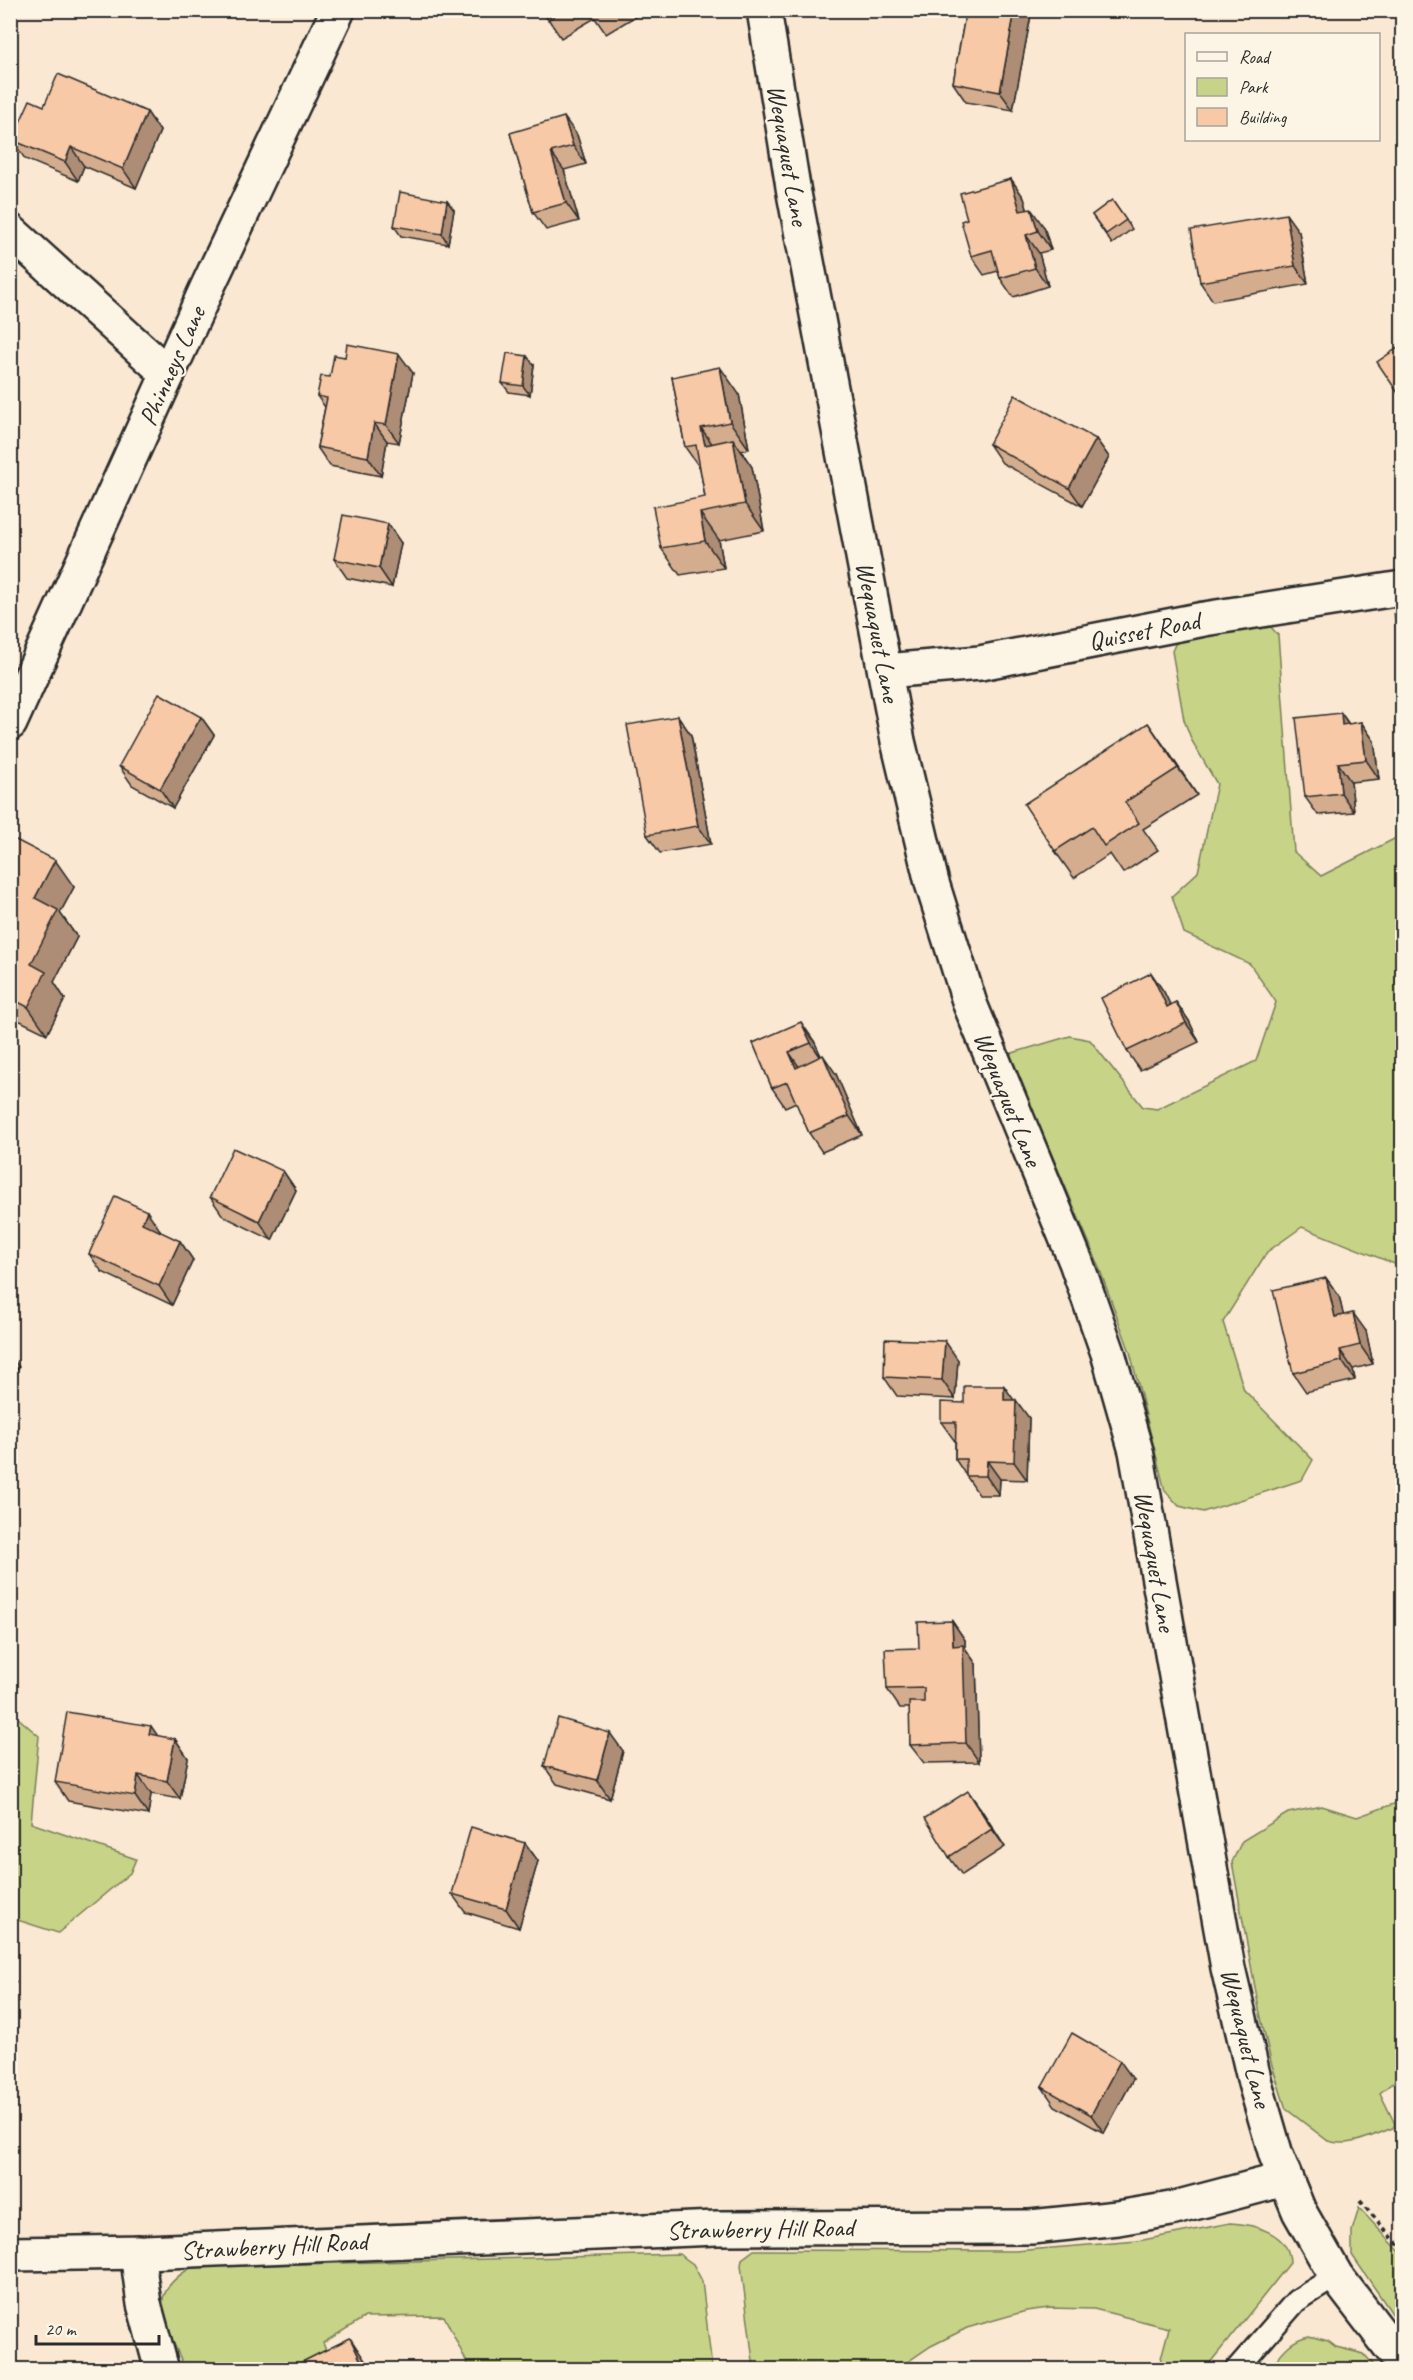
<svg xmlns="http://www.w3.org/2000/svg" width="1413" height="2380" viewBox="0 0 1413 2380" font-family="Caveat,sans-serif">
  <rect width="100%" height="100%" fill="#fae8d2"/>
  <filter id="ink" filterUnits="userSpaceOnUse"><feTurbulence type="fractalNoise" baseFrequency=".0167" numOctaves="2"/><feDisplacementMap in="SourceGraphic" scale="12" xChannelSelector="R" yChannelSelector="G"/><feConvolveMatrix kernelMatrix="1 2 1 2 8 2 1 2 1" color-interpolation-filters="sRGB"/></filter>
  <g filter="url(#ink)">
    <g fill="#c7d387" stroke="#797f59" stroke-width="1.5">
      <path d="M1398,609H1402V678L1394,613Z"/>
      <path d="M1270,626L1278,635L1294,852L1321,876L1402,835V1267L1302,1227L1267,1252L1223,1322L1244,1390L1313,1460L1302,1480L1203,1512L1179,1506L1165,1491L1130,1352L1094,1254L1009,1054L1070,1036L1090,1040L1143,1107L1157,1109L1256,1061L1276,1002L1250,964L1184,933L1172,896L1198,872L1217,784L1192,741L1184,720L1172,651L1178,638Z"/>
      <path d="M10,1711L39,1736L31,1823L136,1859L130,1873L58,1933L11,1918Z"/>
      <path d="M1402,1801V1947L1399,1951L1402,1954V2075L1380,2093L1395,2124L1393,2128C1373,2135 1349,2148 1328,2141L1286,2109L1271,2062L1259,2009L1232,1862L1242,1841L1288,1813L1322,1806L1357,1817Z"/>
      <path d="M1359,2208L1402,2254V2328L1352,2255V2231Z"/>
      <path d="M1230,2223C1254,2224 1290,2233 1290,2263L1205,2369H1166L1160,2362L1169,2328L1094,2309L1049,2308L1026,2311L967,2328L931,2346L897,2369H754L741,2265L742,2259L754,2250L1015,2251L1138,2241Z"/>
      <path d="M679,2254L693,2264L702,2281L712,2369H470L444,2316L365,2317L323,2343L329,2358L306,2369H185C168,2325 140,2297 192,2267Z"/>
      <path d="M1309,2336L1328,2341L1336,2347L1364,2354L1377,2369H1269C1281,2354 1289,2340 1309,2336Z"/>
    </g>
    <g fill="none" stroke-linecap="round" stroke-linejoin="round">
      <g stroke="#2b2b2b" stroke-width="26">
        <path id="service" d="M1236,2370L1296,2301L1336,2276"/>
      </g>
      <g stroke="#2b2b2b" stroke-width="38">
        <g id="minor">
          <path d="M10,231L168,374"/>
          <path d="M885,671L980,663L1204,619L1402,588"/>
          <path d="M137,2252L144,2304L162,2370"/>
          <path d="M10,2254L145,2252L717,2228L1031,2227L1118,2218L1171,2209L1285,2179"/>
        </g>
      </g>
      <g stroke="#2b2b2b" stroke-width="38">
        <g id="secondary">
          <path d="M764,10L794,193L898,741L932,883L970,1004L1076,1262L1108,1353L1136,1451L1228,1968L1255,2083L1276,2155L1299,2211L1336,2276L1402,2362"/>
          <path d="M10,723L206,290L338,10"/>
        </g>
      </g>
      <path stroke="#2b2b2b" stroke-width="4" stroke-dasharray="4.5 4.5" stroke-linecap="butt" d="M1360,2201L1402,2249"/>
      <use href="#service" stroke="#fcf5e5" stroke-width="21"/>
      <use href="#minor" stroke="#fcf5e5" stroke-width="33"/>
      <use href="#secondary" stroke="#fcf5e5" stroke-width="33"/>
    </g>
    <g fill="#d4ad8f" stroke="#2b2b2b" stroke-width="1.5">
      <path d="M515,10H526L518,15Z"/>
      <path d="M542,10H646L606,34L595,18L561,38Z"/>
      <path d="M966,10H1032L1013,110L966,102L953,83Z"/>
      <path d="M44,106L147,112L160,131L136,188L84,166L78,181L25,159L12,140Z"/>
      <path d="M510,133L577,135L586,164L564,170L579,221L546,230L533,212Z"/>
      <path d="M1011,179L1024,198L1027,209L1044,227L1051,250L1039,253L1048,286L1013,297L1000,278L998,271L984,275L971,256L967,219Z"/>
      <path d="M1112,200L1132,229L1112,244L1092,215Z"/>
      <path d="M447,201L454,210L448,244L401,236L394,226Z"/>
      <path d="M1299,232L1308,284L1213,301L1200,282Z"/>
      <path d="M534,365L530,395L509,392L502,383Z"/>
      <path d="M413,373L399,443L387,441L381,476L330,466L317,447L325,407L317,396L330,377Z"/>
      <path d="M672,377L739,394L749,449L741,451L752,467L764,531L719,540L724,568L680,575L661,548L705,497L700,468L685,447Z"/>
      <path d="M1096,439L1109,457L1082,506L1002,463L989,444Z"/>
      <path d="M401,543L392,587L347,578L334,559Z"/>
      <path d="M1341,713L1349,724L1361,722L1374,741L1379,779L1351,782L1354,812L1318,815L1305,797Z"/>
      <path d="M678,716L691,735L711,844L660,853L647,835Z"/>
      <path d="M201,717L214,735L173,808L132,785L119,766Z"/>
      <path d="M1167,750L1197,795L1143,829L1158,850L1123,873L1110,854L1074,878L1055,851Z"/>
      <path d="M10,846L74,887L60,913L77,937L54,982L65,999L47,1034L10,1016Z"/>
      <path d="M1151,973L1164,992L1170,1005L1176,1002L1189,1021L1199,1042L1140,1070L1127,1051Z"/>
      <path d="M814,1041L821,1056L836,1074L862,1135L822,1152L809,1133L796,1102L785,1107L772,1088L753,1043Z"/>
      <path d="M283,1171L296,1190L272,1240L223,1216L210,1197Z"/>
      <path d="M160,1230V1232L180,1241L193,1260L172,1305L102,1272L89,1254Z"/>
      <path d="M1326,1278L1339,1296L1343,1315L1366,1331L1373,1364L1353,1369L1355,1380L1306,1392L1293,1373Z"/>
      <path d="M958,1360L955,1399L897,1396L884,1377Z"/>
      <path d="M1004,1386L1013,1400L1029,1418L1027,1480L1000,1479L999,1495H979L955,1459V1440H954L941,1422L964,1403Z"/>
      <path d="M952,1621L965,1640V1648L976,1664L979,1762L924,1763L910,1745V1708H900L887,1689L919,1648Z"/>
      <path d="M157,1736L175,1739L188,1758L180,1799L151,1794L148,1815L68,1801L55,1782Z"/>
      <path d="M623,1751L610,1799L557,1784L544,1766Z"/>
      <path d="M968,1791L1005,1847L962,1875L949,1857Z"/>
      <path d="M525,1843L538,1861L519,1928L465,1912L452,1894Z"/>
      <path d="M1133,2079L1104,2133L1055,2106L1042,2087Z"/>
    </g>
    <g fill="#ad8d74" stroke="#2b2b2b" stroke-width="1.5">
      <path d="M1015,10H1032L1013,110L1000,92Z"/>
      <path d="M147,112L160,131L136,188L123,169Z"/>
      <path d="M564,117L577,135L586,164L573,146Z"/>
      <path d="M71,147L84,166L78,181L65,162Z"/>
      <path d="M551,152L564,170L579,221L566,203Z"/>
      <path d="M1011,179L1024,198L1033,230L1020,211Z"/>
      <path d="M447,201L454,210L448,244L442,234Z"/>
      <path d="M1031,209L1044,227L1051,250L1038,231Z"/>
      <path d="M1286,214L1299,232L1308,284L1295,266Z"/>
      <path d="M1026,235L1039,253L1048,286L1035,268Z"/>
      <path d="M399,354L413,373L399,443L386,425Z"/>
      <path d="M527,356L534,365L530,395L523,386Z"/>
      <path d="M720,367L739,394L749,449L730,422Z"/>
      <path d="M374,423L387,441L381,476L368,457Z"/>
      <path d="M701,428L720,455L705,445Z"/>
      <path d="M733,439L752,467L764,531L745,504Z"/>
      <path d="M1096,439L1109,457L1082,506L1069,488Z"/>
      <path d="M700,513L719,540L724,568L705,541Z"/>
      <path d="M388,524L401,543L392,587L379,568Z"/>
      <path d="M1341,713L1354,732L1342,725Z"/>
      <path d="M678,716L691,735L711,844L698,826Z"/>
      <path d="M201,717L214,735L173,808L160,789Z"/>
      <path d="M1361,722L1374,741L1379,779L1366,760Z"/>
      <path d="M1148,723L1167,750L1197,795L1178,768Z"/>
      <path d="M1338,763L1351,782L1354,812L1341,793Z"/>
      <path d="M55,860L74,887L60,913L77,937L54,982L65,999L47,1034L28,1007L35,898Z"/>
      <path d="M1151,973L1164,992L1180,1025L1167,1007Z"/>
      <path d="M1176,1002L1189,1021L1199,1042L1186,1023Z"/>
      <path d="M801,1022L814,1041L824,1062L811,1043Z"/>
      <path d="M789,1052L802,1071L796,1068Z"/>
      <path d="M823,1055L836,1074L862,1135L849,1116Z"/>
      <path d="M283,1171L296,1190L272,1240L259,1221Z"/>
      <path d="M147,1211L160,1230L155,1242L142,1223Z"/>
      <path d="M180,1241L193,1260L172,1305L159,1286Z"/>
      <path d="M1326,1278L1339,1296L1348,1335L1335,1317Z"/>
      <path d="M1353,1313L1366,1331L1373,1364L1360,1345Z"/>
      <path d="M945,1341L958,1360L955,1399L942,1380Z"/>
      <path d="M1340,1350L1353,1369L1355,1380L1342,1361Z"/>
      <path d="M10,1355L19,1367L10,1380Z"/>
      <path d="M1004,1386L1016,1403V1400L1029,1418L1027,1480L1014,1462L1004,1400Z"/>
      <path d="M987,1461L1000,1479L999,1495L986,1476Z"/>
      <path d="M952,1621L965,1640V1648L976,1664L979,1762L966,1743L953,1646Z"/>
      <path d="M151,1726L164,1745L149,1734Z"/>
      <path d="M610,1733L623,1751L610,1799L597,1780Z"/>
      <path d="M175,1739L188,1758L180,1799L167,1781Z"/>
      <path d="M138,1775L151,1794L148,1815L135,1796Z"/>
      <path d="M968,1791L981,1809L1005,1847L992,1829Z"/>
      <path d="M525,1843L538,1861L519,1928L506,1909Z"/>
      <path d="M10,1974L16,1982L10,1991Z"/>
      <path d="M1120,2061L1133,2079L1104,2133L1091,2115Z"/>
      <path d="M350,2338L368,2365L371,2370H365Z"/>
    </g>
    <g fill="#f7c9a6" stroke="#2b2b2b" stroke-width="1.5">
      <path d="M542,10H563L548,20Z"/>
      <path d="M590,10H602L593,16Z"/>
      <path d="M966,10H1015L1000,92L953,83Z"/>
      <path d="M58,74L147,112L123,169L71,147L65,162L12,140L30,100L44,106Z"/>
      <path d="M564,117L573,146L551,152L566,203L533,212L510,133Z"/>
      <path d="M1011,179L1020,211L1031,209L1038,231L1026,235L1035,268L1000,278L992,250L971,256L961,221L967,219L960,193Z"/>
      <path d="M400,192L447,201L442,234L394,226Z"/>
      <path d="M1112,200L1126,220L1106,234L1092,215Z"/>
      <path d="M1286,214L1295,266L1200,282L1191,230Z"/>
      <path d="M347,344L399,354L386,425L374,423L368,457L317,447L327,398L317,396L321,376L330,377L334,355L345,357Z"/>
      <path d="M1402,345V399L1377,362Z"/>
      <path d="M507,353L527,356L523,386L502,383Z"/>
      <path d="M720,367L730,422L701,428L705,445L733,439L745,504L700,513L705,541L661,548L653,507L705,497L696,445L685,447L672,377Z"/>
      <path d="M1015,395L1096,439L1069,488L989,444Z"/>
      <path d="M343,515L388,524L379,568L334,559Z"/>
      <path d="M159,693L201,717L160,789L119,766Z"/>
      <path d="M1341,713L1342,725L1361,722L1366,760L1338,763L1341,793L1305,797L1296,718Z"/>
      <path d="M678,716L698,826L647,835L627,725Z"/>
      <path d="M1148,723L1178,768L1125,802L1139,823L1104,846L1092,827L1055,851L1024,804Z"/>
      <path d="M14,839L55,860L35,898L58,910L31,964L46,972L28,1007L10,998V846Z"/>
      <path d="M1151,973L1167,1007L1176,1002L1186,1023L1127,1051L1101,998Z"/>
      <path d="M801,1022L811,1043L789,1052L796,1068L823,1055L849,1116L809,1133L787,1082L772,1088L753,1043Z"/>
      <path d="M233,1148L283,1171L259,1221L210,1197Z"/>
      <path d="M115,1196L147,1211L142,1223L180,1241L159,1286L89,1254Z"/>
      <path d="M1326,1278L1335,1317L1353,1313L1360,1345L1340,1350L1342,1361L1293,1373L1273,1290Z"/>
      <path d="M885,1339L945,1341L942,1380L884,1377Z"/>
      <path d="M964,1386H1004V1400H1016L1014,1462L987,1461L986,1476H966V1459H955L956,1422H941V1402L964,1403Z"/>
      <path d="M952,1621L953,1646L963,1645L966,1743L910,1745L909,1702H924V1688L887,1689L885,1649L919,1648L918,1622Z"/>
      <path d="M67,1712L151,1726L149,1734L175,1739L167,1781L138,1775L135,1796L55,1782Z"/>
      <path d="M558,1718L610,1733L597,1780L544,1766Z"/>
      <path d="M968,1791L992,1829L949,1857L925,1818Z"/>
      <path d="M471,1827L525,1843L506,1909L452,1894Z"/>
      <path d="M1072,2033L1120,2061L1091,2115L1042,2087Z"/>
      <path d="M350,2338L365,2370H300L298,2364Z"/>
    </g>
  </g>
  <g text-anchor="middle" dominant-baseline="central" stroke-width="4.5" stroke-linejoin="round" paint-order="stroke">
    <g font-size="26" fill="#2b2b2b" stroke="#fcf5e5">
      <text transform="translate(788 155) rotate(80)">Wequaquet Lane</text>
      <text transform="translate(172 366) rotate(-66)">Phinneys Lane</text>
      <text transform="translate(1144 631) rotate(-11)">Quisset Road</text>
      <text transform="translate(878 632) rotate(79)">Wequaquet Lane</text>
      <text transform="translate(1008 1099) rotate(68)">Wequaquet Lane</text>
      <text transform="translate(1155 1561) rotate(80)">Wequaquet Lane</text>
      <text transform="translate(1246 2038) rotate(76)">Wequaquet Lane</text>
      <text transform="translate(760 2229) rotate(-1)">Strawberry Hill Road</text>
      <text transform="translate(274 2246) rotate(-3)">Strawberry Hill Road</text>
    </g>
  </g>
  <rect width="1413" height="2380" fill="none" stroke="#fcf5e5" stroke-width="36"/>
  <rect x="18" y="18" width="1377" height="2344" fill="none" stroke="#2b2b2b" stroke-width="2" filter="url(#ink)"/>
  <rect x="1185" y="33" width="195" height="108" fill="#fcf5e5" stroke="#a8a49b" stroke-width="1.5"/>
  <rect x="1197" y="52" width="30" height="9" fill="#fcf5e5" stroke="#a8a49b" stroke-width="1.5"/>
  <text x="1239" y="63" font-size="18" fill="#2b2b2b">Road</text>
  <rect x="1197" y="78" width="30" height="18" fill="#c7d387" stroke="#a8a49b" stroke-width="1.5"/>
  <text x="1239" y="93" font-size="18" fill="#2b2b2b">Park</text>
  <rect x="1197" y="108" width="30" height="18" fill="#f7c9a6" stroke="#a8a49b" stroke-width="1.5"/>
  <text x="1239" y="123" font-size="18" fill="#2b2b2b">Building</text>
  <path d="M36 2335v9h123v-9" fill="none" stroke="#2b2b2b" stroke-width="3"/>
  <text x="45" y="2335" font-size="18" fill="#2b2b2b" stroke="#fcf5e5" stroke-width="4.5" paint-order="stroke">20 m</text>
</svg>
